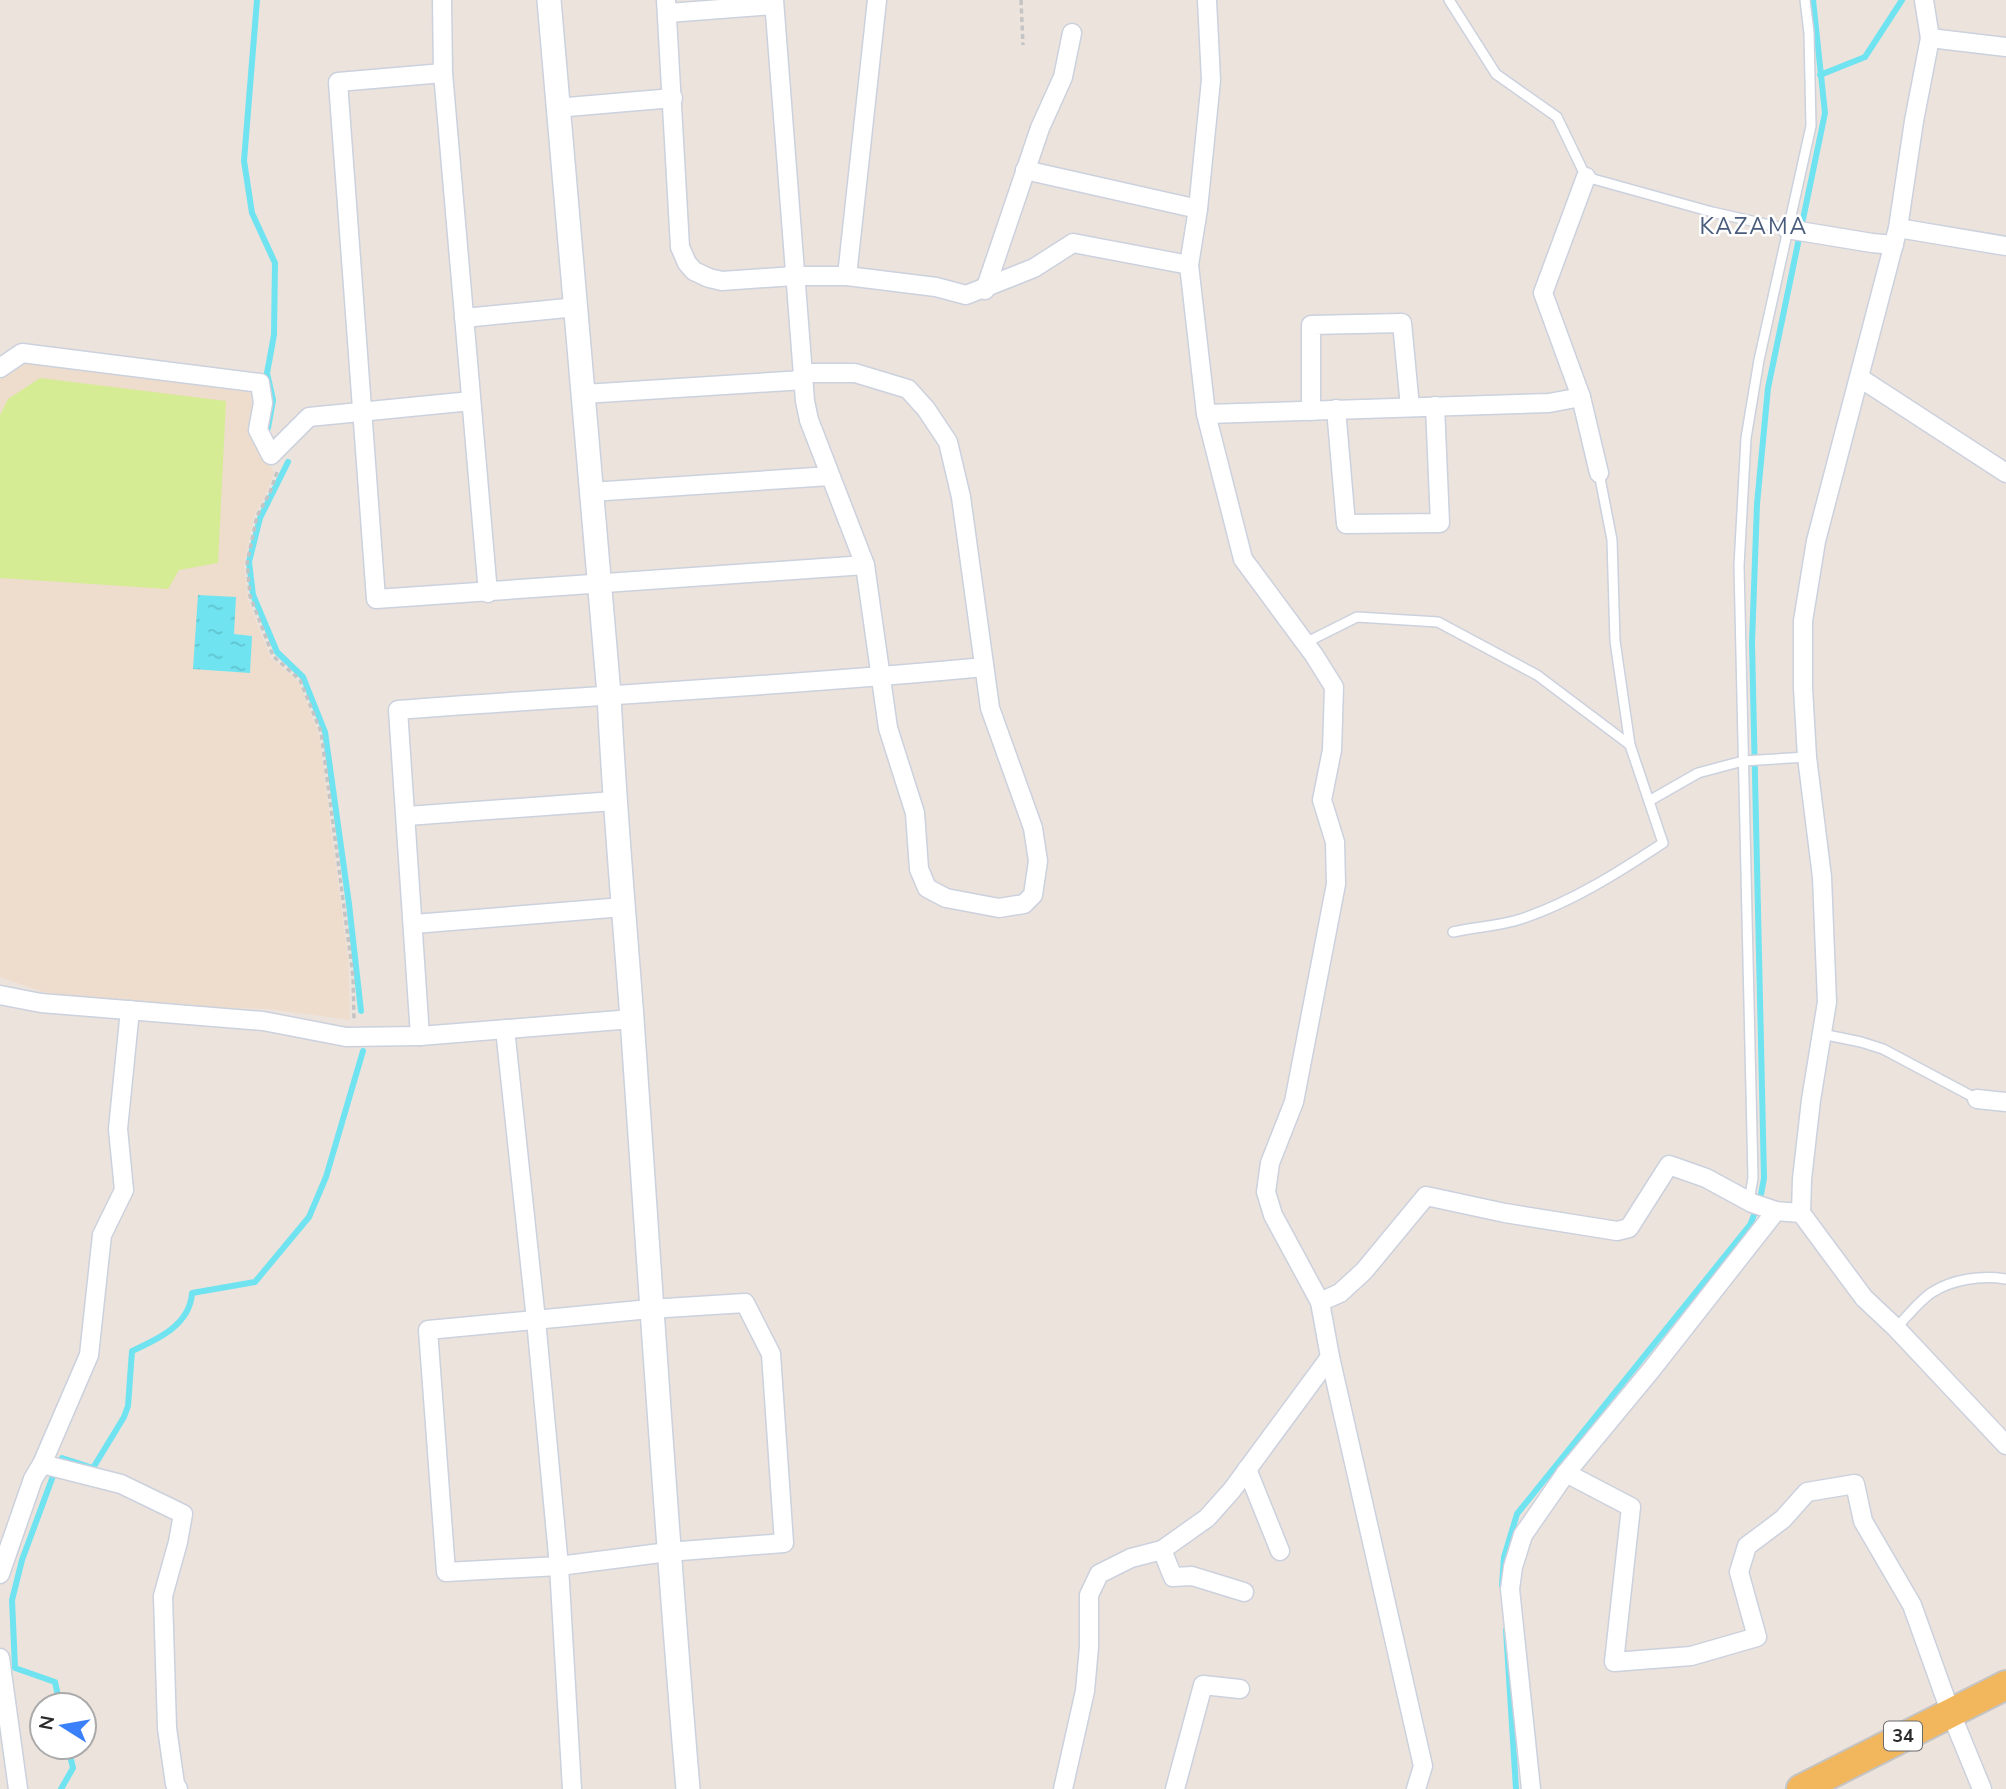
<svg xmlns="http://www.w3.org/2000/svg" width="2006" height="1789" viewBox="0 0 2006 1789" font-family="'Nunito Sans',sans-serif">
  <defs>
    <pattern id="water-ripples" width="26" height="14" patternUnits="userSpaceOnUse" patternTransform="scale(1.75)"><rect width="26" height="14" fill="#6fe3f0"/><path d="M2 4q2-2 4 0t4 0M15 11q2-2 4 0t4 0" fill="none" stroke="#60c3ce"/></pattern>
  </defs>
  <rect width="100%" height="100%" fill="#ede3dd"/>
  <path fill="#edc" d="M26,363L249,389L252,400L249,435L274,472L266,494L254,516L244,565L248,599L270,657L299,682L319,734L348,959L350,1020L269,1009L174,1007L52,995L0,977V380L4,373Z"/>
  <path fill="#d5eb94" d="M40,378L226,401L218,563L179,570L168,589L0,578V415L8,399Z"/>
  <path fill="url(#water-ripples)" d="M198,595L236,597L234,634L252,636L250,673L193,669Z"/>
  <g fill="none" stroke-linecap="round" stroke-linejoin="round">
    <g stroke="#6fe3f0" stroke-width="6">
      <path d="M257,0L244,161L252,213L275,263L274,335L267,373L273,400L268,428"/>
      <path d="M1820,75L1865,57L1902,0"/>
      <path d="M288,462L260,518L249,562L253,595L277,652L303,677L325,732L349,904L361,1011"/>
      <path d="M62,1458L93,1468L124,1417L128,1406L132,1351C158,1339 190,1325 192,1293L255,1282L309,1217L326,1177L363,1051"/>
      <path d="M53,1476L22,1560L12,1600L15,1668L55,1682L60,1705"/>
      <path d="M1502,1585L1504,1557L1517,1514L1750,1225L1760,1200L1764,1178L1752,643L1757,504L1768,388L1825,113L1813,0"/>
      <path d="M1506,1630L1516,1789"/>
      <path d="M61,1789L73,1768L68,1747"/>
    </g>
    <g stroke="#cbd1dd" stroke-width="12">
      <g id="service">
        <path d="M1449,0L1496,74L1557,117L1586,177L1712,212L1787,229"/>
        <path d="M1305,643L1357,617L1438,622L1537,675L1630,745"/>
        <path d="M1649,801L1698,773L1743,761L1807,757"/>
        <path d="M1453,932C1475,927 1500,926 1521,919C1572,902 1619,872 1663,843L1630,745L1615,641L1612,540L1599,473"/>
        <path d="M1822,1034L1861,1042L1883,1049L1977,1099"/>
        <path d="M1749,1201L1753,1178L1739,566L1746,438L1759,360L1811,126L1809,33L1805,0"/>
        <path d="M1896,1328C1907,1317 1918,1302 1931,1293C1952,1279 1982,1275 2006,1279"/>
      </g>
    </g>
    <g stroke="#cbd1dd" stroke-width="21">
      <g id="minor">
        <path d="M442,0L443,73L338,82L376,599L865,565"/>
        <path d="M666,0L680,247L687,263L694,271L709,278L722,281L794,276H847L936,287L966,295L1034,268L1073,243L1189,265"/>
        <path d="M774,0L805,401L809,420L865,565L888,728L915,813L919,869L927,888L946,898L999,908L1024,904L1033,895L1038,861L1033,828L990,708L961,497L948,442L926,409L908,389L855,373H803"/>
        <path d="M1207,0L1211,80L1198,209L1189,265L1206,414L1243,559L1314,655L1334,687L1332,750L1322,800L1335,842L1336,884L1294,1102L1270,1163L1266,1192L1273,1215L1320,1302L1330,1357L1423,1766L1416,1789"/>
        <path d="M668,13L774,5"/>
        <path d="M1930,38L2006,47"/>
        <path d="M443,73L488,593"/>
        <path d="M556,108L673,98"/>
        <path d="M1025,170L1198,209"/>
        <path d="M1898,228L2006,246"/>
        <path d="M1787,229L1872,243L1894,245"/>
        <path d="M847,276L877,0"/>
        <path d="M985,290L1040,128L1063,77L1072,33"/>
        <path d="M464,318L577,307"/>
        <path d="M0,368L22,353L260,383L263,403L258,430L271,455L309,417L471,401"/>
        <path d="M1860,378L2006,473"/>
        <path d="M584,394L803,380"/>
        <path d="M1581,397L1543,293L1586,177"/>
        <path d="M1336,409L1346,524L1440,523L1435,406"/>
        <path d="M1311,411V325L1402,323L1410,407"/>
        <path d="M1206,414L1549,403L1581,397L1599,473"/>
        <path d="M591,492L830,476"/>
        <path d="M407,816L614,801"/>
        <path d="M414,924L623,907"/>
        <path d="M0,995L41,1003L263,1021L346,1037L420,1036L632,1019"/>
        <path d="M505,1029L536,1320L559,1566L572,1789"/>
        <path d="M420,1036L398,710C594,695 789,686 984,667"/>
        <path d="M1977,1099L2006,1102"/>
        <path d="M1801,1213L1802,1179L1811,1100L1827,1002L1822,877L1807,757L1803,688V621L1816,541L1898,228L1914,121L1930,38L1924,0"/>
        <path d="M1320,1302L1340,1293L1364,1271L1426,1196L1505,1213L1617,1231L1629,1228L1669,1165L1706,1178L1752,1203L1776,1211L1801,1213L1864,1298L1896,1328L2006,1445"/>
        <path d="M745,1303L771,1354L784,1543L668,1552L559,1566L446,1572L428,1330L650,1309Z"/>
        <path d="M42,1464L121,1484L183,1514L178,1542L163,1596L167,1728L175,1784L178,1789"/>
        <path d="M1247,1469L1280,1551"/>
        <path d="M1566,1473L1631,1507L1614,1662L1691,1656L1757,1637L1739,1572L1747,1546L1783,1519L1807,1492L1855,1484L1863,1521L1912,1605L1950,1711L1982,1789"/>
        <path d="M1162,1550L1173,1577L1192,1576L1244,1592"/>
        <path d="M0,1574L33,1479L42,1464L89,1355L102,1235L124,1190L118,1129L130,1010"/>
        <path d="M0,1658L18,1789"/>
        <path d="M1063,1789L1085,1691L1089,1647V1595L1099,1574L1131,1558L1162,1550L1207,1518L1232,1490L1330,1357"/>
        <path d="M1175,1789L1203,1685L1240,1689"/>
        <path d="M1531,1789L1510,1589L1513,1567L1523,1535L1566,1473L1652,1369L1776,1211"/>
      </g>
    </g>
    <g stroke="#cbd1dd" stroke-width="26">
      <path id="tertiary" d="M549,0L609,694C614,803 624,911 632,1019C650,1276 666,1532 688,1789"/>
    </g>
    <g stroke="#c4c4c4" stroke-width="32">
      <path id="primary" d="M1801,1789L2006,1685"/>
    </g>
    <g stroke="#c4c4c4" stroke-width="3.5" stroke-dasharray="5 3.5" stroke-linecap="butt">
      <path d="M1021,0L1023,45"/>
      <path d="M277,472L270,492L257,516L247,563L250,596L273,656L300,680L321,732L353,976L354,1020"/>
    </g>
    <use href="#service" stroke="#fff" stroke-width="9"/>
    <use href="#minor" stroke="#fff" stroke-width="18"/>
    <use href="#tertiary" stroke="#fff" stroke-width="23"/>
    <use href="#primary" stroke="#f2b65d" stroke-width="28"/>
  </g>
  <g text-anchor="middle" dominant-baseline="central" stroke-width="5" stroke-linejoin="round" paint-order="stroke">
    <rect fill="#fff" stroke="#6b6b6b" stroke-width="2" x="1884" y="1721.5" width="38" height="29" rx="5"/>
    <g font-size="18" font-weight="bold" fill="#2b2b2b">
      <text x="1903" y="1736">34</text>
    </g>
    <g font-size="23" letter-spacing="2" fill="#4a5c7c" stroke="#fff">
      <text x="1754" y="226">KAZAMA</text>
    </g>
  </g>
  <g transform="translate(63 1726) rotate(281)"><circle r="33" fill="#ffffff" stroke="#aaaaaa" stroke-width="2"/>
  <path d="M0-5L12 26L0 18L-12 26Z" fill="#3b80fb"/>
  <text y="-10" font-size="19" font-weight="bold" text-anchor="middle" fill="#2b2b2b">N</text>
  </g>
</svg>
